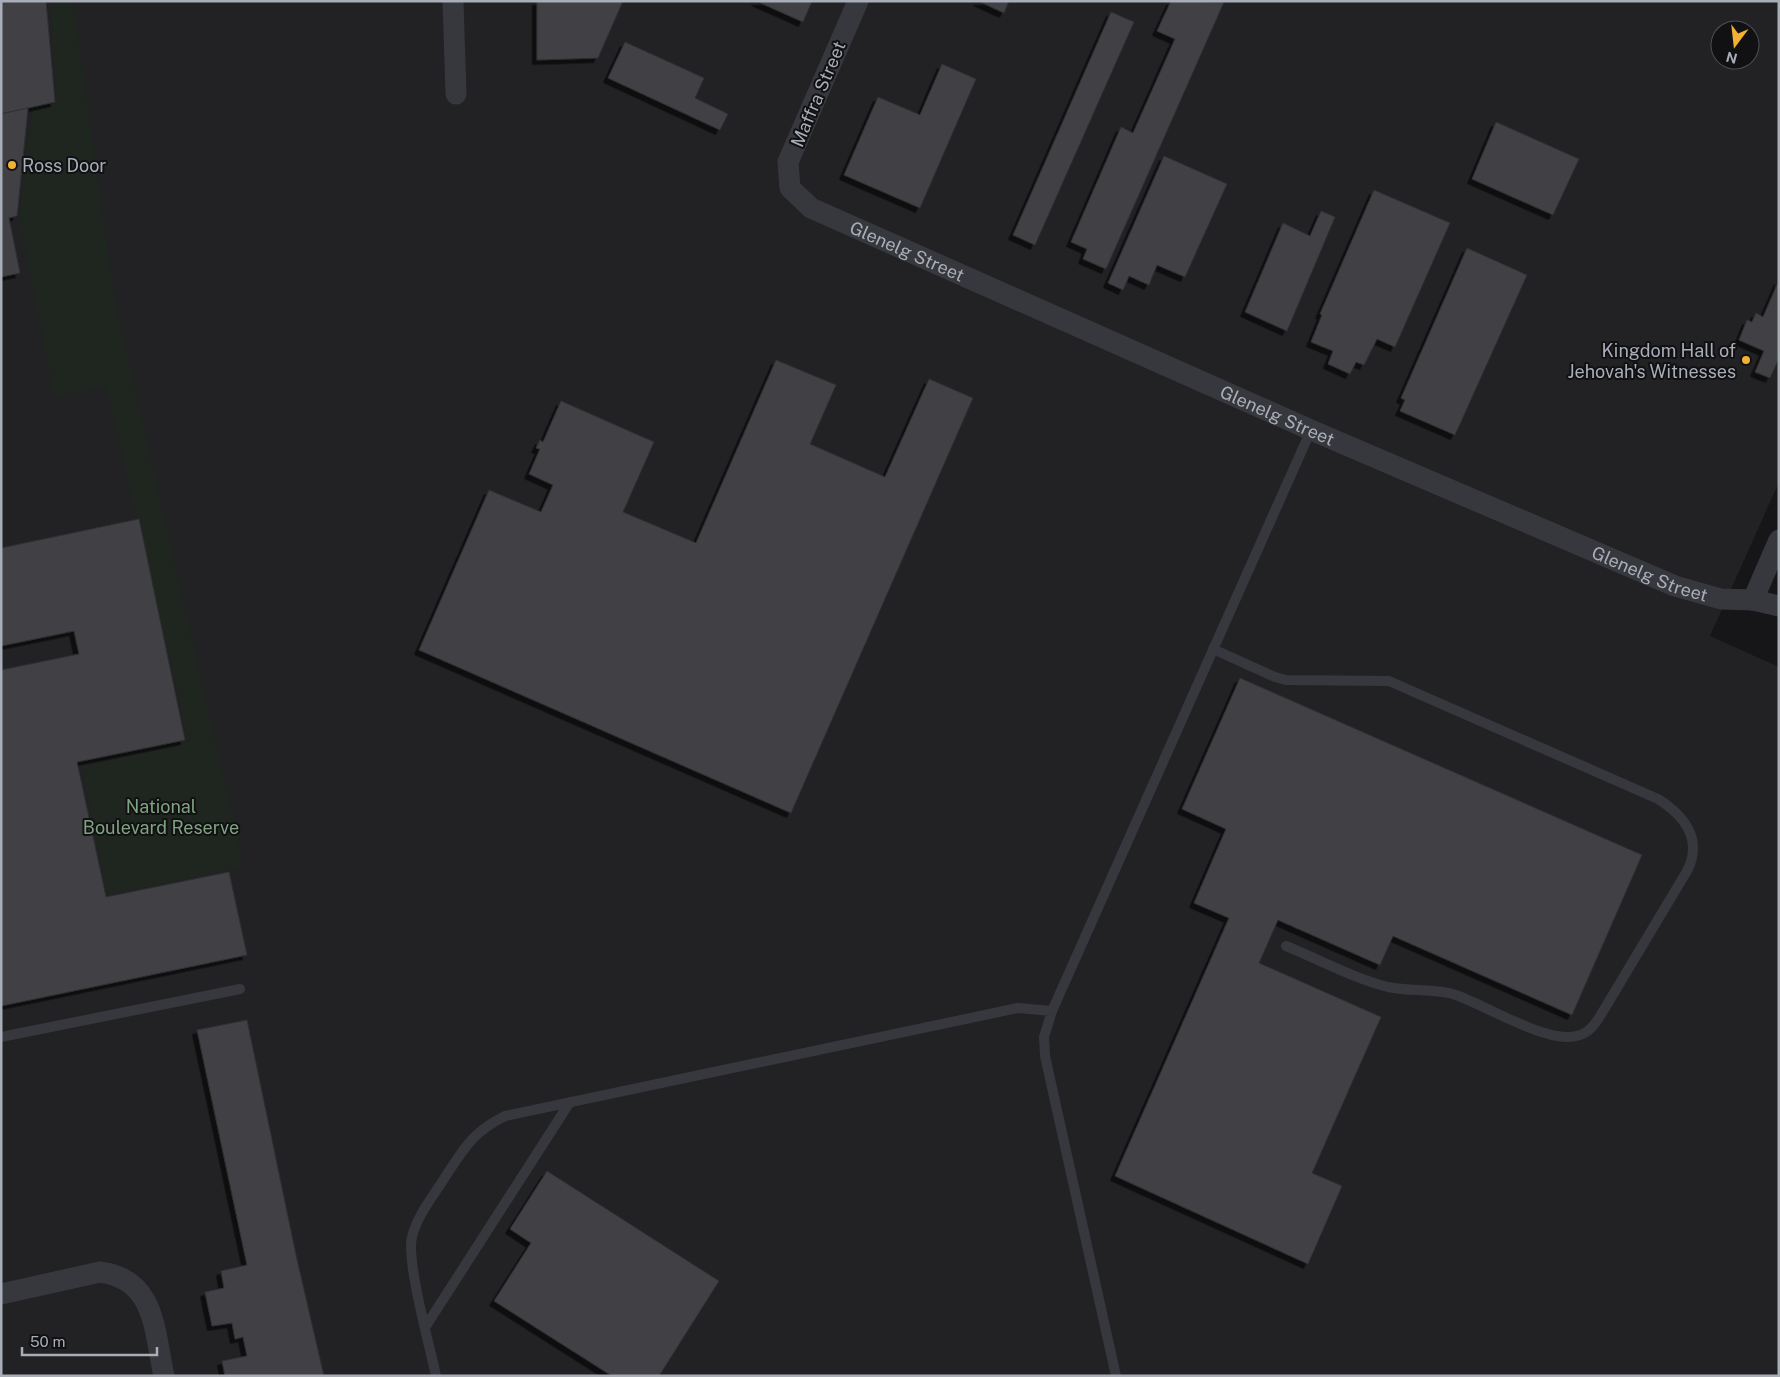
<svg xmlns="http://www.w3.org/2000/svg" width="1780" height="1377" viewBox="0 0 1780 1377" font-family="'Public Sans',sans-serif">
  <defs>
    <filter id="shadow"><feDropShadow dx="-4.5" dy="4.5" stdDeviation="0" flood-color="#0009"/></filter>
  </defs>
  <rect width="100%" height="100%" fill="#161618"/>
  <path fill="#222225" fill-rule="evenodd" d="M1,1H1779V482L1710,636L1779,667V1376H1ZM1720,30H1750V60H1720Z"/>
  <path fill="#1e261f" d="M50,1H73L115,302L244,867L108,895L82,767L189,742L106,387L54,397L19,219L32,110L57,104Z"/>
  <g fill="#404145" stroke="#303034" filter="url(#shadow)">
    <path d="M1,1H46L55,102L1,114Z"/>
    <path d="M537,1H623L598,58L537,60Z"/>
    <path d="M756,1H812L803,22Z"/>
    <path d="M978,1H1009L1004,13Z"/>
    <path d="M1171,1L1224,2L1106,269L1083,259L1087,249L1071,242L1121,127L1133,133L1175,39L1157,31Z"/>
    <path d="M1111,12L1134,22L1035,245L1013,235Z"/>
    <path d="M625,42L704,78L695,98L728,114L720,130L608,78Z"/>
    <path d="M942,64L976,79L920,208L844,175L878,97L920,115Z"/>
    <path d="M28,108L17,216L9,218L20,273L1,277V114Z"/>
    <path d="M1496,122L1579,159L1553,215L1472,179Z"/>
    <path d="M1164,156L1227,184L1185,277L1157,265L1149,285L1129,276L1123,290L1108,283Z"/>
    <path d="M1374,190L1450,223L1395,347L1377,339L1364,365L1356,362L1350,374L1328,364L1333,351L1311,342L1322,315L1320,314Z"/>
    <path d="M1321,211L1335,217L1287,331L1245,312L1283,223L1310,236Z"/>
    <path d="M1467,248L1527,275L1455,435L1400,411L1405,400L1401,398Z"/>
    <path d="M1779,280V358L1770,378L1755,372L1764,351L1739,340L1747,320L1752,322L1756,313L1763,317Z"/>
    <path d="M776,360L836,385L810,444L885,477L929,379L973,398L791,813L419,650L489,490L541,512L553,485L529,474L540,449L536,448L540,440L543,442L561,401L654,442L623,512L696,543Z"/>
    <path d="M139,519L185,740L77,762L106,897L229,872L247,955L1,1006V670L79,654L74,631L1,646V548Z"/>
    <path d="M1240,678L1642,855L1572,1015L1393,936L1380,965L1278,920L1259,963L1381,1017L1312,1173L1342,1186L1308,1264L1115,1176L1229,918L1194,903L1226,829L1182,809Z"/>
    <path d="M247,1020L296,1255L324,1376H225L222,1361L247,1356L243,1337L235,1339L232,1323L212,1326L205,1292L224,1288L221,1271L247,1265L197,1030Z"/>
    <path d="M547,1171L719,1281L659,1376H612L494,1301L531,1243L510,1229Z"/>
  </g>
  <g fill="none" stroke-linecap="round" stroke-linejoin="round">
    <g stroke="#37383d" stroke-width="10">
      <path d="M1213,649L1275,677L1286,680L1389,681L1658,799C1685,816 1703,840 1687,871L1602,1013C1593,1028 1586,1037 1567,1037C1537,1037 1486,1006 1456,995C1434,988 1411,992 1388,987C1355,979 1318,959 1286,946"/>
      <path d="M1052,1011L1311,430"/>
      <path d="M1,1037L240,989"/>
      <path d="M426,1326L570,1102"/>
      <path d="M436,1376C430,1347 406,1261 412,1237C417,1215 435,1194 447,1174C466,1146 473,1132 505,1116L1018,1008L1052,1011L1044,1037L1045,1056L1116,1376"/>
    </g>
    <g stroke="#37383d" stroke-width="21">
      <path d="M453,1L456,94"/>
      <path id="s1" d="M858,1L788,162L790,188L811,208L1311,430L1675,586L1721,599L1753,600L1779,606"/>
      <path d="M1753,600L1779,540"/>
      <path d="M1,1294L100,1272C156,1279 154,1331 164,1376"/>
    </g>
  </g>
  <g fill="#f2b134" stroke="#111113" stroke-width="2">
    <circle cx="12" cy="165" r="5"/>
    <circle cx="1746" cy="360" r="5"/>
  </g>
  <g text-anchor="middle" dominant-baseline="central" stroke-width="4" stroke-linejoin="round" paint-order="stroke">
    <g font-size="18" fill="#a8adb8" stroke="#111113">
      <text transform="translate(818 94) rotate(-67)">Maffra Street</text>
      <text stroke="none"><textPath href="#s1" startOffset="336">Glenelg Street</textPath></text>
      <text stroke="none"><textPath href="#s1" startOffset="741">Glenelg Street</textPath></text>
      <text stroke="none"><textPath href="#s1" startOffset="1146">Glenelg Street</textPath></text>
    </g>
    <g font-size="18" fill="#a8adb8" stroke="#111113" text-anchor="start">
      <text x="22" y="165">Ross Door</text>
      <text x="1736" y="350" text-anchor="end">Kingdom Hall of<tspan x="1736" dy="21">Jehovah's Witnesses</tspan></text>
    </g>
    <g font-size="18" fill="#7fa381" stroke="#111113">
      <text x="161" y="806">National<tspan x="161" dy="21">Boulevard Reserve</tspan></text>
    </g>
  </g>
  <rect width="1780" height="1377" fill="none" stroke="#a8adb8" stroke-width="5"/>
  <g transform="translate(1735 45) rotate(195)"><circle r="24" fill="#111113" stroke="#4d4f55"/>
  <path d="M0-4L9 19L0 12L-9 19Z" fill="#f2b134"/>
  <text y="-8" font-size="14" font-weight="bold" text-anchor="middle" fill="#a8adb8">N</text>
  </g>
  <path d="M22 1347v8h135v-8" fill="none" stroke="#a8adb8" stroke-width="2.5"/>
  <text x="30" y="1347" font-size="15" fill="#a8adb8" stroke="#111113" stroke-width="4" paint-order="stroke">50 m</text>
</svg>
